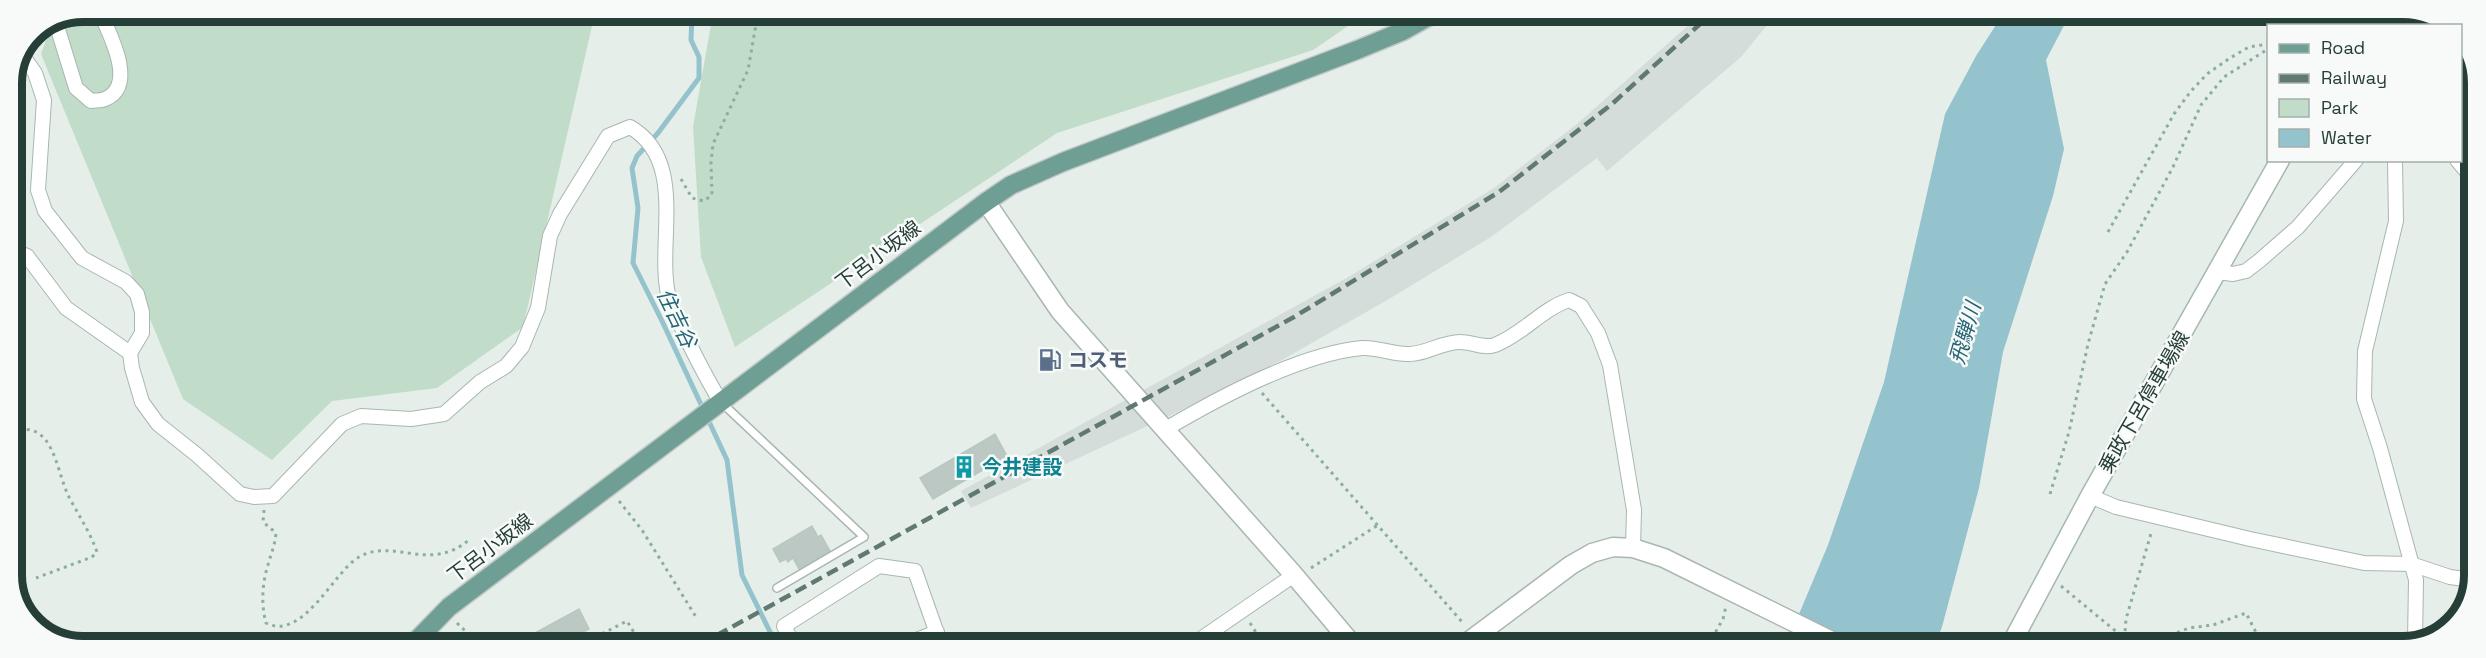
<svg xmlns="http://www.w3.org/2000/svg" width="2486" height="658" viewBox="0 0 2486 658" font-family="'Space Grotesk','Noto Sans JP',sans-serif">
  <rect width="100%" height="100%" fill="#e6eeea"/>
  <path fill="#d4ddd9" d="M1701,14H1776L1741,57L1607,171L1597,158L1491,237L1389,299L1282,360L1169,416L971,508L961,491L1350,276L1494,188L1577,124Z"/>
  <g fill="#c1dcc9">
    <path d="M84,12L595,13L523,327L437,388L332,401L272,460L183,399L41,54L51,26Z"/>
    <path d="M713,13H1367L1313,50L1057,133L735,347L701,257L693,127Z"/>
  </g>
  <path fill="#94c3cd" d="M2003,14H2070L2046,60L2064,149L2053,196L2003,352L1979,488L1942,627L1934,646L1786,645L1828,545L1884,382L1945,114L1976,56Z"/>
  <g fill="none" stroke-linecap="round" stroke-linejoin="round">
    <path stroke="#94c3cd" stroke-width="5" d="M692,13L691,40L699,57V78L658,133L637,156L632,168L638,208L633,263L662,321L727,460L742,575L776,644"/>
    <g stroke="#94c3cd" stroke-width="32">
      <path d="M2361,14L2377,26"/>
      <path d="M2460,109L2474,120"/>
    </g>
  </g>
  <g fill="#bcc8c3" stroke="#b9c7c1" stroke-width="1.5">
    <path d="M995,434L1007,456L933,499L920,478Z"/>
    <path d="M812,526L818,537L821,535L830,551L799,569L793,558L788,562L786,559L780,562L773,549Z"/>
    <path d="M579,609L589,629L561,644H515Z"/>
  </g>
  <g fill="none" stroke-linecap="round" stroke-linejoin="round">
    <g stroke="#a9b6b1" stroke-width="10">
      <path id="service" d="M722,403L864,537L777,588"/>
    </g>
    <g stroke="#a9b6b1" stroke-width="16">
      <g id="minor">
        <path d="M56,23L76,88L91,101C95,100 101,101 105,99C138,86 109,33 100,12"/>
        <path d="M23,56L35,73L44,100L38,190L45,211L82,258L126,282L137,294L142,312V333L130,353L132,368L142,402L158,424L197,455L240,494L254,497L273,496L342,424L361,416L411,419L444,414L480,382L506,366L522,347L538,308L550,236L560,214L608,136L630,127C689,161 655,245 669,298C671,308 677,318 682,328C693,353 706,377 720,401"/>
        <path d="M2395,160L2396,221L2365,351L2364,399L2380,448L2416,580L2415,642"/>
        <path d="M2457,160L2473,179"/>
        <path d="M12,250L27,256L66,308L130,353"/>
        <path d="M2218,272L2233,274L2246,271L2259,261L2298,227L2356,160"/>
        <path d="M1164,430C1218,398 1300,354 1362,348C1376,347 1392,354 1407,354C1425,355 1441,342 1460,342C1472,342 1484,349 1495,345C1523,334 1542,309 1569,300L1581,306L1598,333L1610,365L1634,510L1633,548"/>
        <path d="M2090,496L2116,507L2250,539L2364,563L2411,564L2450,577L2472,580"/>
        <path d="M793,644L784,626L879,566L915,571L941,645"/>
        <path d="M906,644L937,632"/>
        <path d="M1192,645L1294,575"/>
      </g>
    </g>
    <g stroke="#a9b6b1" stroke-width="21">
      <g id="tertiary">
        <path d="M986,202L1060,311L1294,575L1353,645"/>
        <path d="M1464,645L1571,565L1592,553L1613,547L1633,548L1664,558L1840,645"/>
      </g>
    </g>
    <g stroke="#a5b8b2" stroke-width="21">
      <g id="secondary">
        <path d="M2356,26L2362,14"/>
        <path d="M2010,646L2090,496L2280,160"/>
      </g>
    </g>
    <g stroke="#c2c9c7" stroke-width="21">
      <path id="primary" d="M413,644L449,607L986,202L1011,185L1063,162L1357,50L1403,31L1435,13"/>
    </g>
    <g stroke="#8aaea3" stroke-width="3" stroke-dasharray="3 4.5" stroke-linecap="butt">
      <path d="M681,179L692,198L704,201L712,195L711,163L713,144L748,70L758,13"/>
      <path d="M2108,232L2174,114L2191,91L2207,74L2230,58L2249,47L2268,44"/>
      <path d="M1262,393L1463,623"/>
      <path d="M12,432C54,417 56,472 69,497C79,516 90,532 97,552L92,557L36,578"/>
      <path d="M2050,494L2069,432L2088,344L2105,284L2127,252L2173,167L2201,105L2224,77L2268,49"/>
      <path d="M619,501L642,530L696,617"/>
      <path d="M264,510L263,522L276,533C275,546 271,553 268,565C262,583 261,605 266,623C303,642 334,571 359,557C394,537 430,574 470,539"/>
      <path d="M1311,568L1378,525"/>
      <path d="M2061,586L2118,633L2123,634"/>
      <path d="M457,623L479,644"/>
      <path d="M1250,623L1264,645"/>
      <path d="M582,644L627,621L641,644"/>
      <path d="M1708,645L1723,619L1726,606"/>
      <path d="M2124,646L2126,619L2152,530"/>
      <path d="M2152,646L2153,642L2189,628L2213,625L2246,613L2263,646"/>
    </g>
    <use href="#service" stroke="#fff" stroke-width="7"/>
    <use href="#minor" stroke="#fff" stroke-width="14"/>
    <use href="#tertiary" stroke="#fff" stroke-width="18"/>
    <use href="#secondary" stroke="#fff" stroke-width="18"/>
    <use href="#primary" stroke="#6f9f94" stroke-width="18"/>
    <path stroke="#617973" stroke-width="4.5" stroke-dasharray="12 6" stroke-linecap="butt" d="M701,644L1294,317L1499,192L1612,104L1711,14"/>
  </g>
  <defs>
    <g id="fuel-bare" transform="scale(1.8)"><path d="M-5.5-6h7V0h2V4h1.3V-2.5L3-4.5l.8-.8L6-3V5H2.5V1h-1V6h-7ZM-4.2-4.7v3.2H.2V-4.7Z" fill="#5c6f8a" stroke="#f7faf8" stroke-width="2.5" paint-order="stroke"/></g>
    <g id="building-bare" transform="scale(1.8)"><path d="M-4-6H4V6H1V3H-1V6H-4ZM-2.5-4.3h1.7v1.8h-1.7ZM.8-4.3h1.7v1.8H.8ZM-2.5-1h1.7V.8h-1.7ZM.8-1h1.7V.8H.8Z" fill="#0f9aa8" stroke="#f7faf8" stroke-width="2.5" paint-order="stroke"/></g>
  </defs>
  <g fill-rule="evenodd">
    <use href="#fuel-bare" x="1050" y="360"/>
    <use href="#building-bare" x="964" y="467"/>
  </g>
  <g text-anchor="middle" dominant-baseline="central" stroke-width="5" stroke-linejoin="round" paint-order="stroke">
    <g font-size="20" fill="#263e38" stroke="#f7faf8">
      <text transform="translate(878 255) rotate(-37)">下呂小坂線</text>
      <text transform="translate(2144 402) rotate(-60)">乗政下呂停車場線</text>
      <text transform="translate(490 548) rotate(-37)">下呂小坂線</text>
    </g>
    <g font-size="20" font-weight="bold" fill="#4e5e75" stroke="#f7faf8" text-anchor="start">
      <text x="1068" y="360">コスモ</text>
    </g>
    <g font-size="20" font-weight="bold" fill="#0d838f" stroke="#f7faf8" text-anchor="start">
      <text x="982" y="467">今井建設</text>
    </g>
    <g font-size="21" font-style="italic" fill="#256675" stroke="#f7faf8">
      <text transform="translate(677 318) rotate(64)">住吉谷</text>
      <text transform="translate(1965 333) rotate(-74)">飛騨川</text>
    </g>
  </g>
  <path d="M0 0H2486V658H0ZM83 22H2403A61 61 0 0 1 2464 83V575A61 61 0 0 1 2403 636H83A61 61 0 0 1 22 575V83A61 61 0 0 1 83 22Z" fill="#f7faf8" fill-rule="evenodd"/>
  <path fill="none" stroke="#263e38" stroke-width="8" d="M83 22H2403A61 61 0 0 1 2464 83V575A61 61 0 0 1 2403 636H83A61 61 0 0 1 22 575V83A61 61 0 0 1 83 22Z"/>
  <rect x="2267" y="24" width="195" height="138" fill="#f7faf8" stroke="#a3afab" stroke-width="1.5"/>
  <rect x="2279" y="44" width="30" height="9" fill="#6f9f94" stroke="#a3afab" stroke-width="1.5"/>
  <text x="2321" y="54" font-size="18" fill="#263e38">Road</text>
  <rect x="2279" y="74" width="30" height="9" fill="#617973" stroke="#a3afab" stroke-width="1.5"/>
  <text x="2321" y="84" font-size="18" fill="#263e38">Railway</text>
  <rect x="2279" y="99" width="30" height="18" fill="#c1dcc9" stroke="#a3afab" stroke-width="1.5"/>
  <text x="2321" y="114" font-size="18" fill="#263e38">Park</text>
  <rect x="2279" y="129" width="30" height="18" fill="#94c3cd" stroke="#a3afab" stroke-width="1.5"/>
  <text x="2321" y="144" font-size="18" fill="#263e38">Water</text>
</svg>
